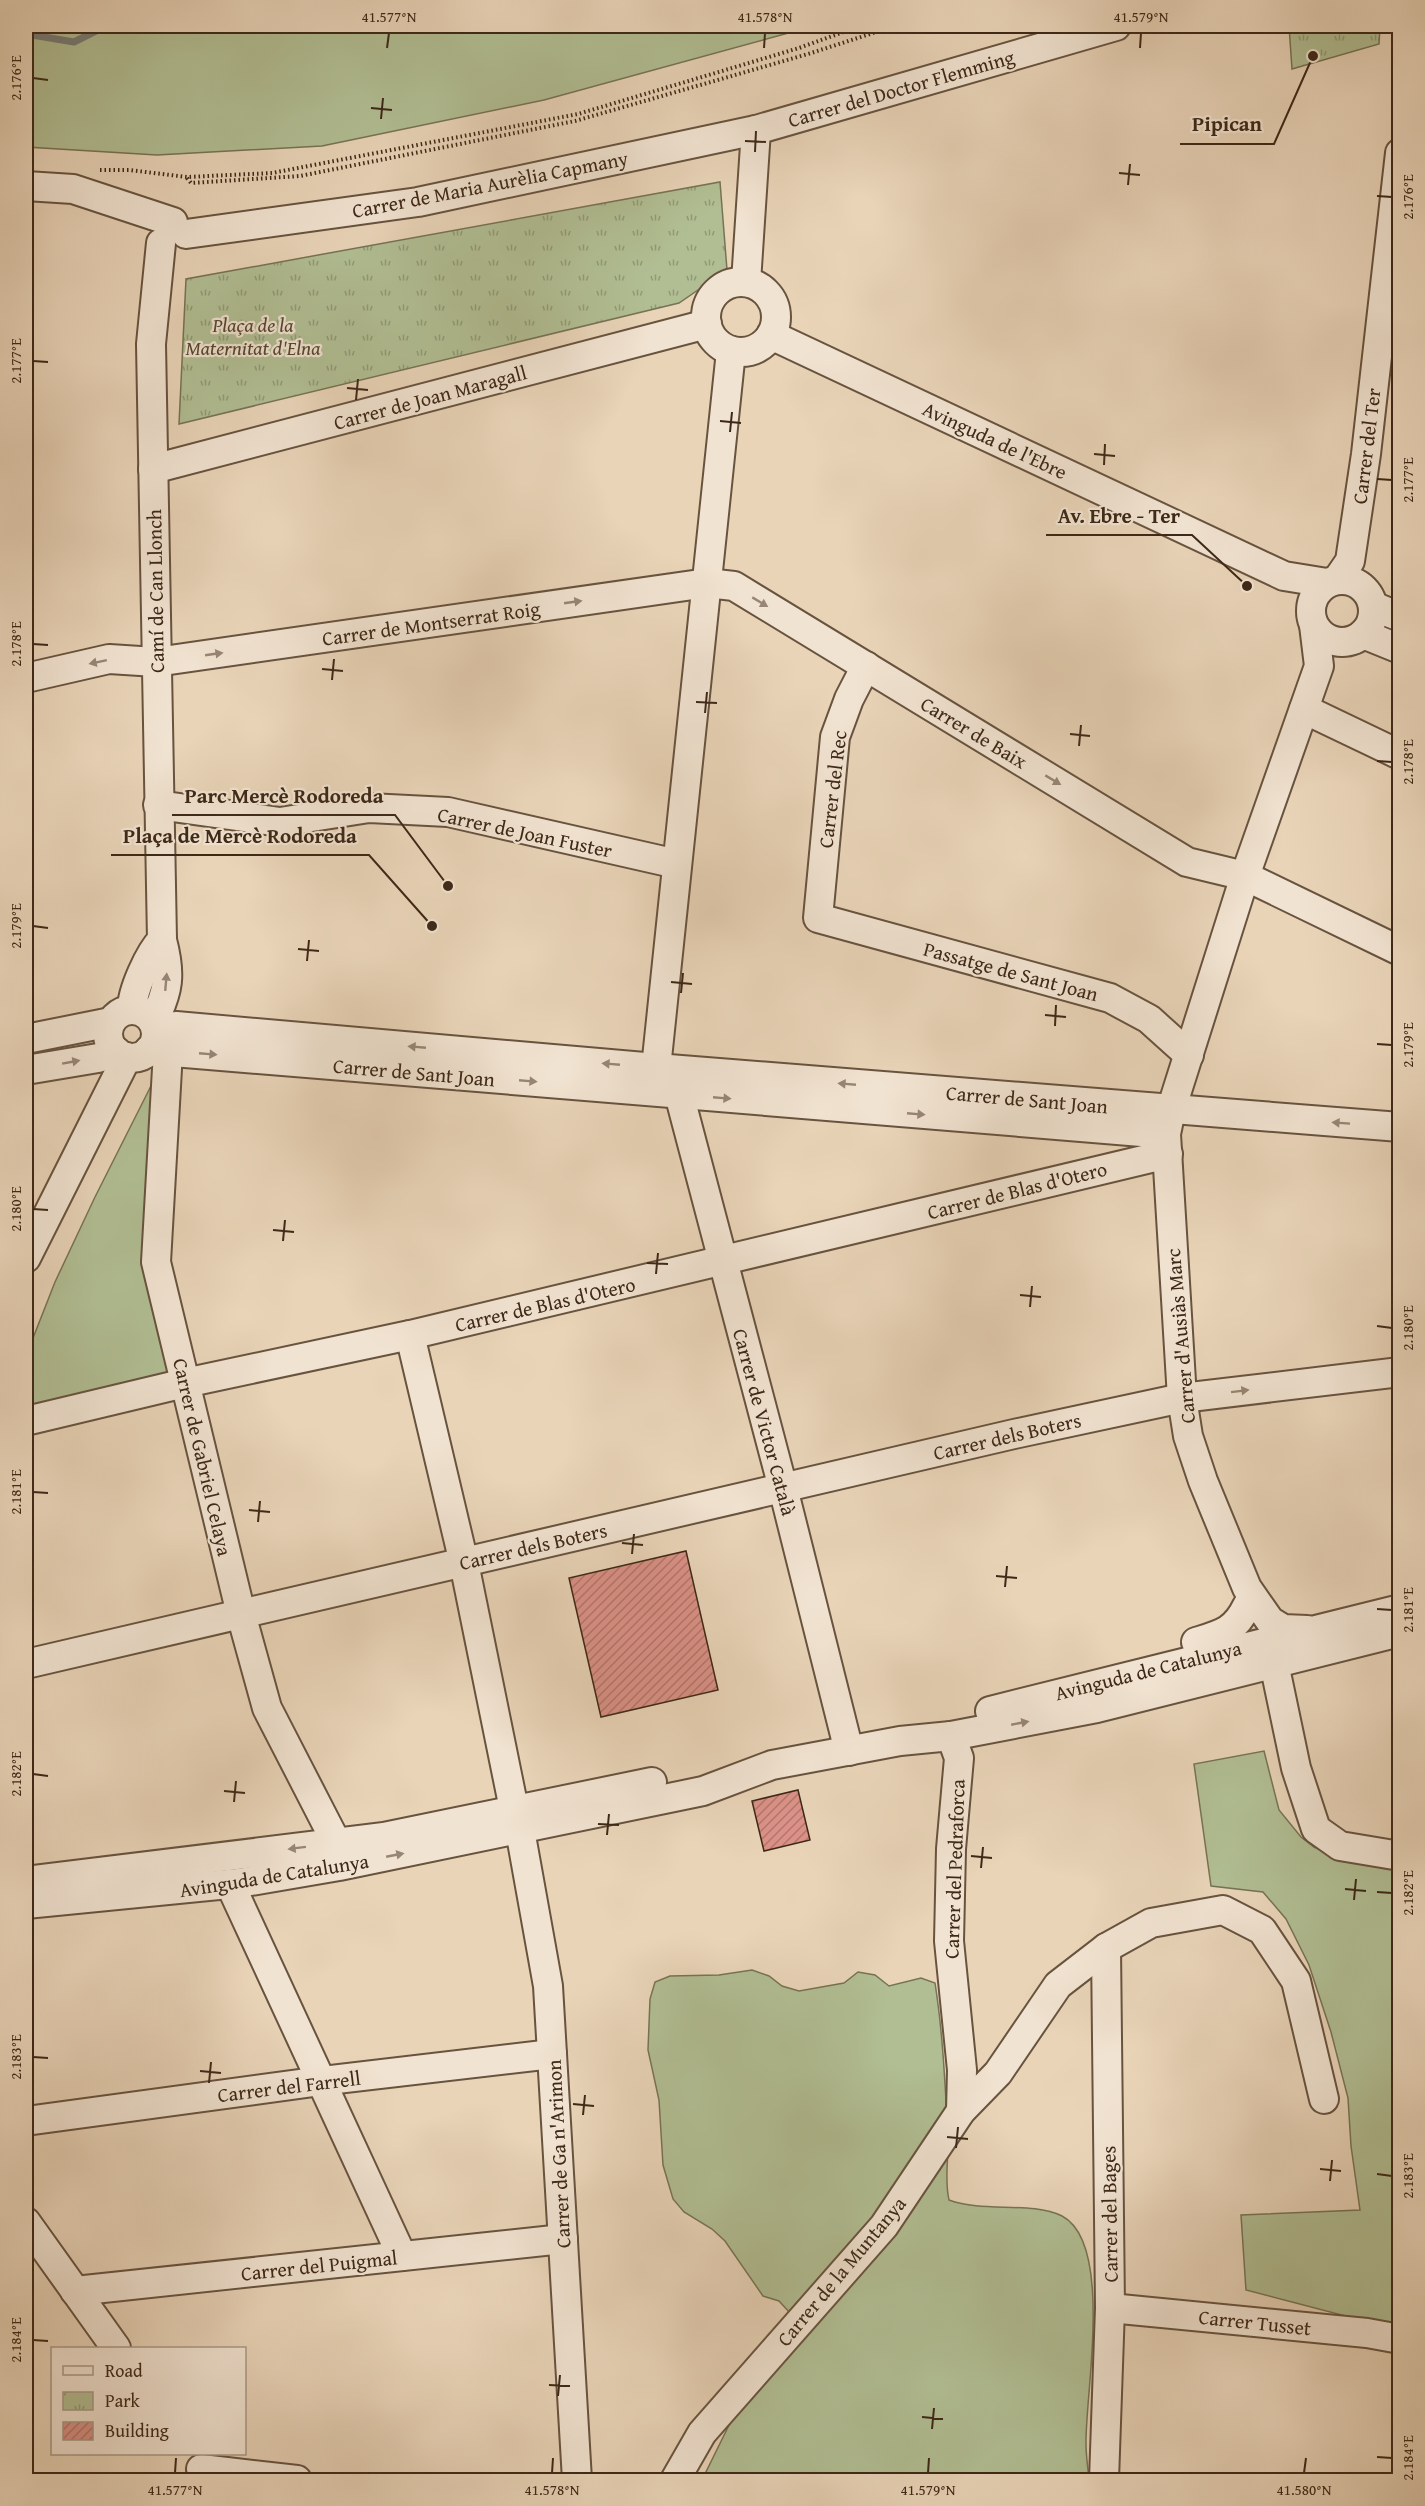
<svg xmlns="http://www.w3.org/2000/svg" width="1425" height="2506" viewBox="0 0 1425 2506" font-family="'Gentium Book Plus',serif">
  <defs>
    <pattern id="park-tufts" width="24" height="20" patternUnits="userSpaceOnUse" patternTransform="scale(1.5)"><rect width="24" height="20" fill="#b1be93"/><path d="M3 7l-1-3M5 7V3M7 7l1-3M15 17l-1-3M17 17v-4M19 17l1-3" fill="none" stroke="#919a77"/></pattern>
    <pattern id="building-hatch" width="6" height="6" patternUnits="userSpaceOnUse" patternTransform="scale(1.5)"><rect width="6" height="6" fill="#db9187"/><path d="M-1 1l2-2M0 6l6-6M5 7l2-2" fill="none" stroke="#b3766d"/></pattern>
  </defs>
  <rect width="100%" height="100%" fill="#e9d4b8"/>
  <filter id="stains"><feTurbulence type="fractalNoise" baseFrequency=".00333" numOctaves="4"/><feColorMatrix values="0 0 0 0 .2 0 0 0 0 .09 0 0 0 0 .02 0 0 0 .5 -.17"/></filter>
  <radialGradient id="worn" r=".72"><stop offset=".6" stop-color="#630" stop-opacity="0"/><stop offset="1" stop-color="#630" stop-opacity=".3"/></radialGradient>
  <g fill="#b1be93" stroke="#777355" stroke-width="1.5">
    <path d="M26,26H814L544,100L322,146L157,155L26,147Z"/>
    <path d="M157,1074L176,1378L26,1413V1356L55,1282L95,1197Z"/>
    <path d="M1264,1751L1279,1810L1301,1837L1314,1847L1330,1854L1399,1867V2330L1246,2290L1241,2215L1360,2210L1351,2146L1348,2098L1331,2032L1309,1965L1286,1919L1263,1892L1211,1886L1194,1764Z"/>
    <path d="M752,1970L769,1976L782,1986L799,1991L844,1983L858,1972L875,1975L889,1986L921,1978L935,1983C943,2034 945,2084 948,2136C949,2158 944,2178 949,2200C984,2213 1031,2201 1062,2216C1114,2243 1085,2394 1086,2444C1086,2456 1088,2468 1089,2480H702L736,2411L770,2377L790,2313L779,2301L763,2296L725,2241L712,2229L684,2212L673,2199L663,2165L659,2100L648,2050L650,1999L655,1982L670,1976L719,1975Z"/>
  </g>
  <g fill="url(#park-tufts)" stroke="#777355" stroke-width="1.5">
    <path d="M1289,26H1380L1379,44L1292,69Z"/>
    <path d="M720,182L727,270L679,303L179,424L186,279Z"/>
  </g>
  <g fill="none" stroke-linecap="round" stroke-linejoin="round">
    <path stroke="#777d79" stroke-width="7" d="M26,34L74,42L102,28L113,26"/>
  </g>
  <g fill="url(#building-hatch)" stroke="#3d2817" stroke-width="1.5">
    <path d="M686,1551L718,1690L601,1717L569,1578Z"/>
    <path d="M798,1790L810,1840L764,1851L752,1801Z"/>
  </g>
  <g fill="none" stroke-linecap="round" stroke-linejoin="round">
    <g stroke="#68533f" stroke-width="32">
      <g id="minor">
        <path d="M26,186L73,189L173,222"/>
        <path d="M186,234L418,202L756,130L1116,26"/>
        <path d="M746,282L756,130"/>
        <circle cx="741" cy="317" r="35"/>
        <path d="M771,335L1284,576L1327,583"/>
        <path d="M731,351L656,1068L679,1094L783,1488L849,1751"/>
        <path d="M153,469L707,324"/>
        <circle cx="1342" cy="611" r="31"/>
        <path d="M1337,580L1350,561L1366,454L1400,153"/>
        <path d="M1373,606L1400,617"/>
        <path d="M1363,634L1400,649"/>
        <path d="M866,666L849,699L835,737L818,918L1110,998L1149,1019L1189,1055"/>
        <path d="M26,678L109,659L156,662L707,583L734,586L1187,862L1245,876L1400,951"/>
        <path d="M1304,709L1400,755"/>
        <path d="M158,805L280,822L369,808L448,812L677,864"/>
        <path d="M132,1009C132,991 149,953 162,940"/>
        <circle cx="132" cy="1034" r="24"/>
        <path d="M153,1022C169,991 171,974 162,940L151,344L161,243"/>
        <path d="M156,1030L176,1026L656,1068L1400,1127"/>
        <path d="M26,1039L111,1022"/>
        <path d="M149,1050L1166,1134"/>
        <path d="M168,1051L156,1262L241,1614L267,1708L337,1844"/>
        <path d="M26,1070L98,1058L117,1052"/>
        <path d="M26,1258L127,1057"/>
        <path d="M410,1335L464,1563L514,1809"/>
        <path d="M26,1421L185,1383L410,1335L1168,1154"/>
        <path d="M1307,1630L1283,1629L1270,1621L1247,1588L1203,1481L1188,1436L1182,1398L1166,1134L1171,1110L1245,876L1319,666L1314,625"/>
        <path d="M1196,1642C1222,1634 1235,1631 1247,1606"/>
        <path d="M1258,1656H1263L1274,1663L1296,1768L1316,1829L1340,1846L1400,1856"/>
        <path d="M26,1664L1014,1434L1182,1398L1400,1372"/>
        <path d="M990,1711L1400,1609"/>
        <path d="M951,1736L959,1758L951,1849L949,1941L962,2070L961,2111"/>
        <path d="M520,1830L548,1986L577,2480"/>
        <path d="M26,1881L384,1837L652,1782"/>
        <path d="M230,1884L402,2256"/>
        <path d="M26,1904L239,1883L339,1866L703,1791L772,1765L900,1741L951,1736L1097,1708L1400,1632"/>
        <path d="M26,2121L321,2081L552,2054"/>
        <path d="M26,2222L116,2348"/>
        <path d="M75,2291L563,2239"/>
        <path d="M1110,2308L1367,2333L1400,2339"/>
        <path d="M201,2469L297,2480"/>
        <path d="M675,2480L702,2433L884,2226L961,2111L998,2073L1058,1985L1106,1948L1151,1923L1223,1910L1262,1930L1296,1981L1324,2099"/>
        <path d="M1104,2480L1110,2308L1106,1948"/>
      </g>
    </g>
    <g stroke="#3d2817" stroke-width="4" stroke-dasharray="1.5 3" stroke-linecap="butt">
      <path d="M100,170H129L187,177L272,173L578,114L799,48L860,26"/>
      <path d="M187,178L191,183L300,176L575,121L808,54L895,26"/>
    </g>
    <use href="#minor" stroke="#f1e3d1" stroke-width="28"/>
  </g>
  <defs><path id="oneway-solid" d="M-6-.8H1V-3.2L6.5 0L1 3.2V.8H-6Z" transform="scale(1.5)"/></defs>
  <g fill="#978674">
    <use href="#oneway-solid" transform="translate(573 602) rotate(-8)"/>
    <use href="#oneway-solid" transform="translate(760 602) rotate(31)"/>
    <use href="#oneway-solid" transform="translate(214 654) rotate(-8)"/>
    <use href="#oneway-solid" transform="translate(98 662) rotate(168)"/>
    <use href="#oneway-solid" transform="translate(1053 780) rotate(31)"/>
    <use href="#oneway-solid" transform="translate(166 982) rotate(-85)"/>
    <use href="#oneway-solid" transform="translate(417 1047) rotate(-175)"/>
    <use href="#oneway-solid" transform="translate(208 1054) rotate(5)"/>
    <use href="#oneway-solid" transform="translate(71 1062) rotate(-10)"/>
    <use href="#oneway-solid" transform="translate(611 1064) rotate(-175)"/>
    <use href="#oneway-solid" transform="translate(528 1081) rotate(5)"/>
    <use href="#oneway-solid" transform="translate(847 1084) rotate(-175)"/>
    <use href="#oneway-solid" transform="translate(722 1098) rotate(5)"/>
    <use href="#oneway-solid" transform="translate(916 1114) rotate(5)"/>
    <use href="#oneway-solid" transform="translate(1341 1123) rotate(-176)"/>
    <use href="#oneway-solid" transform="translate(1240 1391) rotate(-7)"/>
    <use href="#oneway-solid" transform="translate(1020 1723) rotate(-11)"/>
    <use href="#oneway-solid" transform="translate(297 1848) rotate(173)"/>
    <use href="#oneway-solid" transform="translate(395 1855) rotate(-11)"/>
  </g>
  <path fill="none" stroke="#3d2817" stroke-width="2" d="M387,48L389,33M764,48L765,33M1140,48L1141,33M33,78L48,80M371,108L392,110M381,119L383,98M745,141L766,142M755,152L756,131M1119,173L1140,175M1128,185L1130,164M1377,196L1392,197M33,361L48,362M347,388L368,390M356,400L358,379M720,421L741,423M730,432L732,412M1094,454L1115,456M1104,465L1105,444M1377,479L1392,480M33,644L48,645M322,669L343,671M332,680L334,659M696,702L717,703M705,713L707,692M1070,734L1090,736M1079,746L1081,725M1377,761L1392,762M33,926L48,928M298,949L319,951M307,961L309,940M671,982L692,984M681,993L683,973M1045,1015L1066,1017M1055,1026L1056,1005M1377,1044L1392,1045M33,1209L48,1210M273,1230L294,1232M283,1241L285,1220M647,1263L668,1264M656,1274L658,1253M1020,1295L1041,1297M1030,1307L1032,1286M1377,1326L1392,1328M33,1492L48,1493M249,1510L270,1512M258,1522L260,1501M622,1543L643,1545M632,1554L634,1534M996,1576L1017,1578M1005,1587L1007,1566M1377,1609L1392,1610M33,1774L48,1776M224,1791L245,1793M234,1802L236,1781M598,1824L619,1825M607,1835L609,1814M971,1856L992,1858M981,1868L983,1847M1345,1889L1366,1891M1377,1892L1392,1893M1354,1900L1356,1879M33,2057L48,2058M200,2071L221,2073M209,2083L211,2062M573,2104L594,2106M583,2115L585,2095M947,2137L968,2139M956,2148L958,2127M1320,2169L1341,2171M1377,2174L1392,2176M1330,2181L1332,2160M33,2340L48,2341M549,2385L570,2386M558,2396L560,2375M922,2417L943,2419M932,2429L934,2408M1377,2457L1392,2458M175,2473L176,2458M552,2473L553,2458M928,2473L929,2458M1304,2473L1306,2458"/>
  <g text-anchor="middle" dominant-baseline="central" stroke-width="4.5" stroke-linejoin="round" paint-order="stroke">
    <g font-size="20" fill="#3d2817" stroke="#f1e3d1">
      <text transform="translate(901 88) rotate(-16)">Carrer del Doctor Flemming</text>
      <text transform="translate(490 184) rotate(-11)">Carrer de Maria Aurèlia Capmany</text>
      <text transform="translate(430 397) rotate(-15)">Carrer de Joan Maragall</text>
      <text transform="translate(995 440) rotate(25)">Avinguda de l'Ebre</text>
      <text transform="translate(1366 446) rotate(-83)">Carrer del Ter</text>
      <text transform="translate(155 591) rotate(-91)">Camí de Can Llonch</text>
      <text transform="translate(431 623) rotate(-8)">Carrer de Montserrat Roig</text>
      <text transform="translate(974 732) rotate(31)">Carrer de Baix</text>
      <text transform="translate(832 789) rotate(-83)">Carrer del Rec</text>
      <text transform="translate(525 832) rotate(12)">Carrer de Joan Fuster</text>
      <text transform="translate(1011 971) rotate(15)">Passatge de Sant Joan</text>
      <text transform="translate(414 1072) rotate(5)">Carrer de Sant Joan</text>
      <text transform="translate(1027 1099) rotate(5)">Carrer de Sant Joan</text>
      <text transform="translate(1017 1190) rotate(-14)">Carrer de Blas d'Otero</text>
      <text transform="translate(545 1304) rotate(-13)">Carrer de Blas d'Otero</text>
      <text transform="translate(1180 1336) rotate(-95)">Carrer d'Ausiàs Marc</text>
      <text transform="translate(765 1422) rotate(75)">Carrer de Victor Català</text>
      <text transform="translate(1007 1436) rotate(-13)">Carrer dels Boters</text>
      <text transform="translate(203 1457) rotate(77)">Carrer de Gabriel Celaya</text>
      <text transform="translate(533 1546) rotate(-13)">Carrer dels Boters</text>
      <text transform="translate(1148 1670) rotate(-14)">Avinguda de Catalunya</text>
      <text transform="translate(954 1869) rotate(-88)">Carrer del Pedraforca</text>
      <text transform="translate(274 1875) rotate(-9)">Avinguda de Catalunya</text>
      <text transform="translate(289 2086) rotate(-7)">Carrer del Farrell</text>
      <text transform="translate(558 2154) rotate(-93)">Carrer de Ga n'Arimon</text>
      <text transform="translate(1109 2214) rotate(-91)">Carrer del Bages</text>
      <text transform="translate(319 2265) rotate(-6)">Carrer del Puigmal</text>
      <text transform="translate(841 2271) rotate(-50)">Carrer de la Muntanya</text>
      <text transform="translate(1255 2322) rotate(6)">Carrer Tusset</text>
    </g>
    <g font-size="20" font-style="italic" fill="#544630" stroke="#f1e3d1">
      <text x="253" y="324">Plaça de la<tspan x="253" dy="23">Maternitat d'Elna</tspan></text>
    </g>
  </g>
  <path fill="none" stroke="#3d2817" stroke-width="2" d="M1313 56L1274 144H1180M1247 586L1192 535H1046M448 886L395 815H172M432 926L369 855H111"/>
  <g fill="#3d2817" stroke="#f1e3d1" stroke-width="2">
    <circle cx="1313" cy="56" r="6"/>
    <circle cx="1247" cy="586" r="6"/>
    <circle cx="448" cy="886" r="6"/>
    <circle cx="432" cy="926" r="6"/>
  </g>
  <g font-size="21" text-anchor="middle" font-weight="bold" fill="#3d2817" stroke="#f1e3d1" stroke-width="4.5" stroke-linejoin="round" paint-order="stroke">
    <text x="1227" y="131">Pipican</text>
    <text x="1119" y="523">Av. Ebre - Ter</text>
    <text x="284" y="803">Parc Mercè Rodoreda</text>
    <text x="240" y="843">Plaça de Mercè Rodoreda</text>
  </g>
  <rect width="1425" height="2506" fill="none" stroke="#e9d4b8" stroke-width="66"/>
  <rect x="51" y="2347" width="195" height="108" fill="#f1e3d1" stroke="#a99887" stroke-width="1.5"/>
  <rect x="63" y="2366" width="30" height="9" fill="#f1e3d1" stroke="#a99887" stroke-width="1.5"/>
  <text x="105" y="2377" font-size="18" fill="#3d2817">Road</text>
  <rect x="63" y="2392" width="30" height="18" fill="url(#park-tufts)" stroke="#a99887" stroke-width="1.5"/>
  <text x="105" y="2407" font-size="18" fill="#3d2817">Park</text>
  <rect x="63" y="2422" width="30" height="18" fill="url(#building-hatch)" stroke="#a99887" stroke-width="1.5"/>
  <text x="105" y="2437" font-size="18" fill="#3d2817">Building</text>
  <rect x="33" y="33" width="1359" height="2440" fill="none" stroke="#3d2817" stroke-width="2"/>
  <g font-size="15" text-anchor="middle" fill="#3d2817">
    <text x="389" y="22">41.577°N</text>
    <text x="765" y="22">41.578°N</text>
    <text x="1141" y="22">41.579°N</text>
    <text transform="translate(16 78) rotate(-90)" y="5">2.176°E</text>
    <text transform="translate(1408 197) rotate(-90)" y="5">2.176°E</text>
    <text transform="translate(16 361) rotate(-90)" y="5">2.177°E</text>
    <text transform="translate(1408 480) rotate(-90)" y="5">2.177°E</text>
    <text transform="translate(16 644) rotate(-90)" y="5">2.178°E</text>
    <text transform="translate(1408 762) rotate(-90)" y="5">2.178°E</text>
    <text transform="translate(16 926) rotate(-90)" y="5">2.179°E</text>
    <text transform="translate(1408 1045) rotate(-90)" y="5">2.179°E</text>
    <text transform="translate(16 1209) rotate(-90)" y="5">2.180°E</text>
    <text transform="translate(1408 1328) rotate(-90)" y="5">2.180°E</text>
    <text transform="translate(16 1492) rotate(-90)" y="5">2.181°E</text>
    <text transform="translate(1408 1610) rotate(-90)" y="5">2.181°E</text>
    <text transform="translate(16 1774) rotate(-90)" y="5">2.182°E</text>
    <text transform="translate(1408 1893) rotate(-90)" y="5">2.182°E</text>
    <text transform="translate(16 2057) rotate(-90)" y="5">2.183°E</text>
    <text transform="translate(1408 2176) rotate(-90)" y="5">2.183°E</text>
    <text transform="translate(16 2340) rotate(-90)" y="5">2.184°E</text>
    <text transform="translate(1408 2458) rotate(-90)" y="5">2.184°E</text>
    <text x="175" y="2495">41.577°N</text>
    <text x="552" y="2495">41.578°N</text>
    <text x="928" y="2495">41.579°N</text>
    <text x="1304" y="2495">41.580°N</text>
  </g>
  <rect width="100%" height="100%" filter="url(#stains)"/>
  <rect width="100%" height="100%" fill="url(#worn)"/>
</svg>
